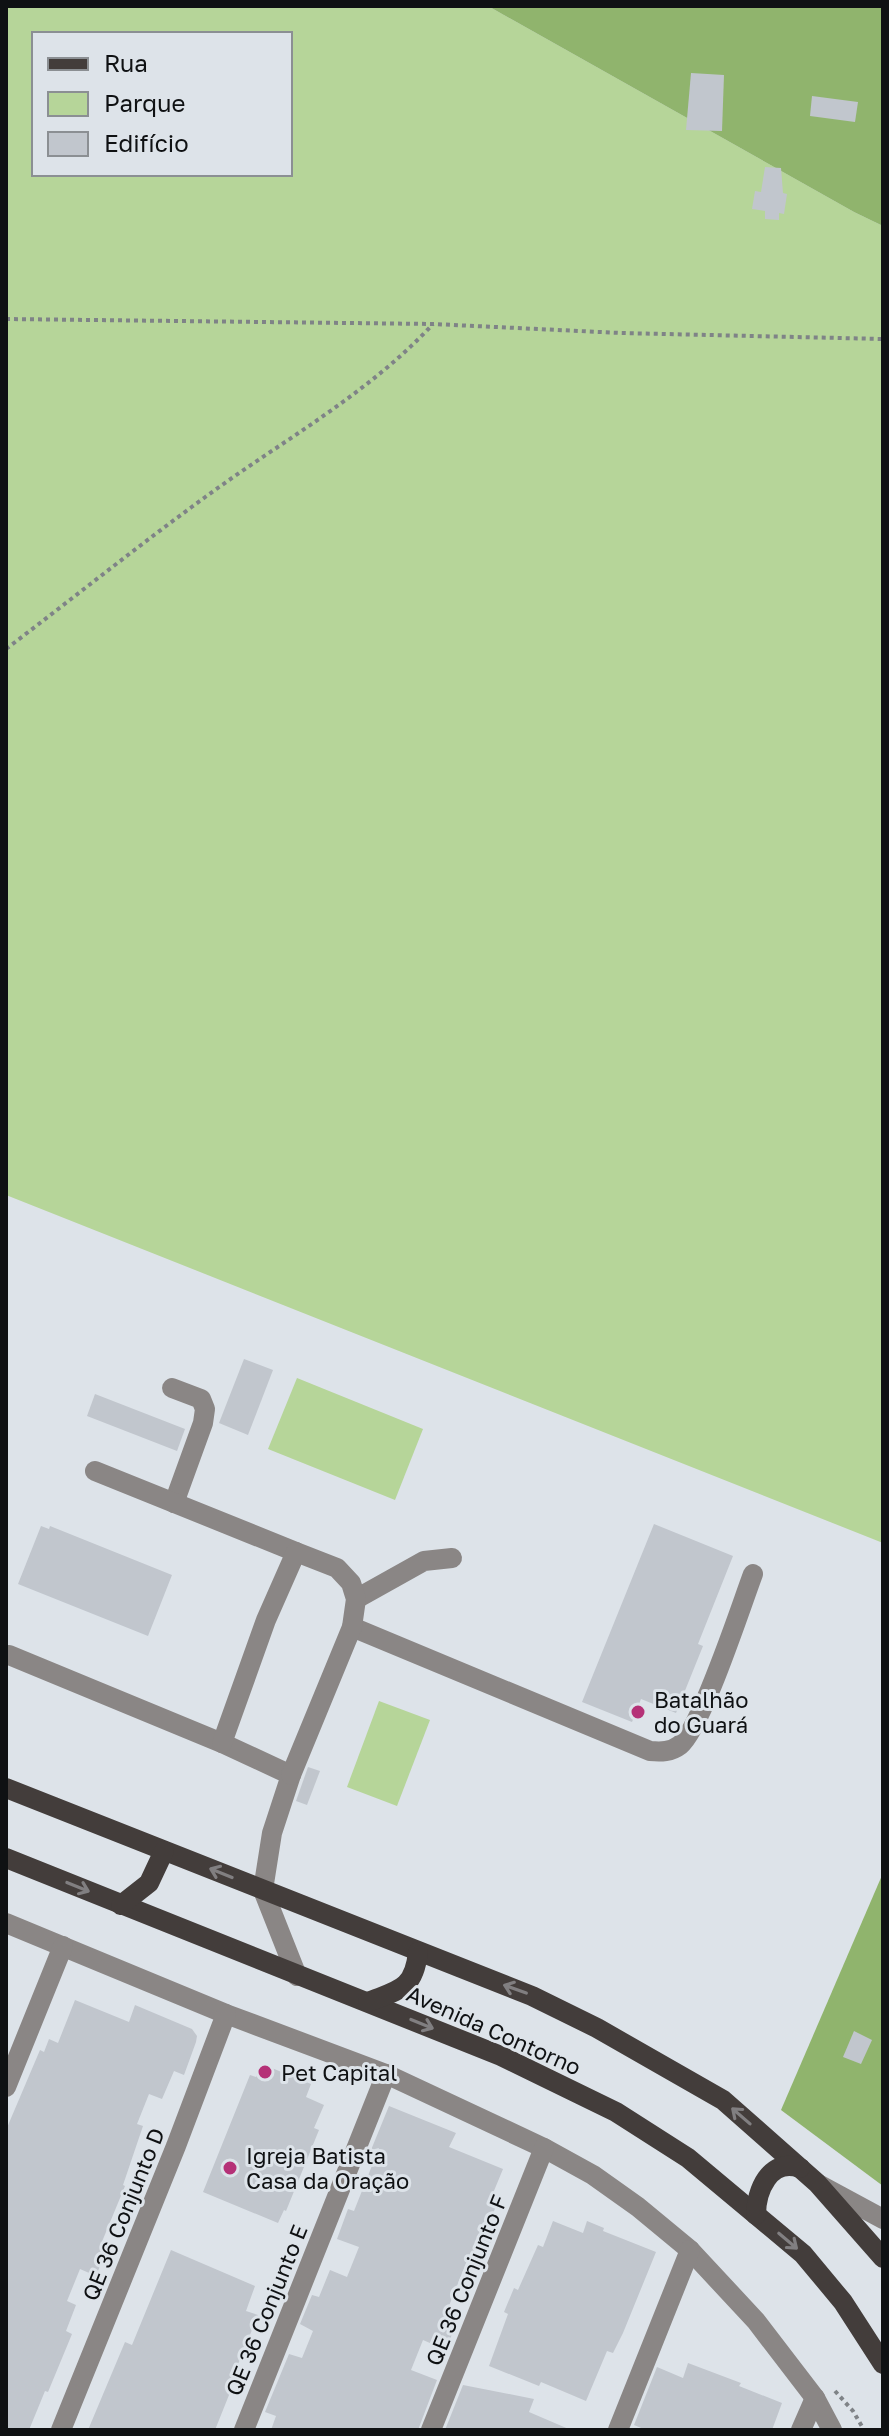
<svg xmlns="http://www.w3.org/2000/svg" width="889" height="2436" viewBox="0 0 889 2436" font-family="'Golos Text',sans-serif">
  <rect width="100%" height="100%" fill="#dde3e9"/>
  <g fill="#b6d599" fill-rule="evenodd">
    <path d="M6,6H488L854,212L883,226V1543L6,1195ZM34,34H290V174H34Z"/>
    <path d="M297,1378L423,1429L395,1500L268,1449Z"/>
    <path d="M379,1701L430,1720L397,1806L347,1787Z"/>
  </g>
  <g fill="#90b46d">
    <path d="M488,6H883V226L854,212Z"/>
    <path d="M883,1873V2186L781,2110Z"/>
  </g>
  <g fill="#c1c6cd">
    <path d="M691,73L724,75L722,131L686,130Z"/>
    <path d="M812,96L858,102L855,122L810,116Z"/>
    <path d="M765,167L781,168L783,193L787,194L784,214L779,213V220L765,219V211L752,209L755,191L761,192Z"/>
    <path d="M244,1359L273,1370L248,1435L219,1423Z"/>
    <path d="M95,1394L185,1429L177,1451L87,1416Z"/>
    <path d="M654,1524L733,1556L698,1644L703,1646L676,1713L641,1699L632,1722L582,1702Z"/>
    <path d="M41,1526L49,1529L50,1526L172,1575L148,1636L18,1584Z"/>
    <path d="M308,1767L320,1771L307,1805L296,1801Z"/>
    <path d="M75,2000L129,2022L135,2005L192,2029L197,2036L196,2042L184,2075L174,2071L162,2099L149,2094L137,2124L143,2126L123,2185L125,2186L101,2244L108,2246L96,2276L80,2269L67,2301L76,2305L66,2331L72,2334L48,2392L45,2391L29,2430H6V2130L40,2050L44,2052L49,2039L58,2043Z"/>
    <path d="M854,2031L872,2040L861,2064L843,2057Z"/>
    <path d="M262,2064L311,2084L306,2097L324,2105L314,2128L319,2130L286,2211L284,2210L278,2223L203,2192L250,2075L256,2077Z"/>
    <path d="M389,2106L456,2133L449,2147L503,2169L491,2198L498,2201L486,2231L495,2234L482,2264L468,2258L445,2316L457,2321L446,2350L423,2340L411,2370L437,2380L418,2430H271L276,2416L265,2412L289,2354L302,2358L313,2331L300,2324L312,2295L319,2297L330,2270L347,2277L359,2247L337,2239L348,2209L354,2211L379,2148L371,2150Z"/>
    <path d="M553,2221L583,2233L587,2221L604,2228L603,2231L656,2252L623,2333L613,2353L607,2351L586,2401L541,2382L539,2386L489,2366L508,2314L504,2312L514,2288L518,2290L538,2245L543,2247Z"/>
    <path d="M171,2250L255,2286L246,2311L258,2315L230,2384L233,2385L215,2430H88L125,2342L132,2345Z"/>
    <path d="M688,2363L741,2383L739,2386L782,2403L772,2430H646L634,2425L657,2367L683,2378Z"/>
    <path d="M463,2385L534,2399L529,2412L571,2430H445Z"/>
  </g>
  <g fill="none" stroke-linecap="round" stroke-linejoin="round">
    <g stroke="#7f8387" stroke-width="4" stroke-dasharray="4 4" stroke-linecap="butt">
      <path d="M6,319L433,324L621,333L883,339"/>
      <path d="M6,649C76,596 144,541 215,490C289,437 371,391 433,324"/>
      <path d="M835,2391L853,2411L864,2430"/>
    </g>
    <g stroke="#8a8685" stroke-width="20">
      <path d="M172,1388L201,1399L205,1409L203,1423L174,1503"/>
      <path d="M95,1471L296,1552"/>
      <path d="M356,1599L424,1561L452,1558"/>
      <path d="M352,1627L650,1751C661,1752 671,1752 680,1745C701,1729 741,1606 753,1574"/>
      <path d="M9,1655L222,1743L291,1775L272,1833L263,1890L297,1976"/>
      <path d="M222,1743L266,1620L296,1552L337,1568L351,1583L356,1599L352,1627L291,1775"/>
      <path d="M6,1923L226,2014L386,2074L544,2148L593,2175L638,2207L690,2250L756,2321L815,2398L832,2430"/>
      <path d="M6,2087L63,1946"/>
      <path d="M820,2185L883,2219"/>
      <path d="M61,2430L176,2146L226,2014"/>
      <path d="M244,2430L386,2074"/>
      <path d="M431,2430L544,2148"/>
      <path d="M618,2430L690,2250"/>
      <path d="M801,2430L815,2398"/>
    </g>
    <g stroke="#433d3b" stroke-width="20">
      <path d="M6,1788L532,1996L597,2028L723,2100L817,2183L883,2258"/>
      <path d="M6,1858L501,2056L616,2112L688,2158L803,2254L843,2302L883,2364"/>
      <path d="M121,1905L149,1883L164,1851"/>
      <path d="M368,2002C398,1990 414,1990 418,1952"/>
      <path d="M756,2215C756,2191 770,2157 800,2168"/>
    </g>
  </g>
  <defs><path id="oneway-shaft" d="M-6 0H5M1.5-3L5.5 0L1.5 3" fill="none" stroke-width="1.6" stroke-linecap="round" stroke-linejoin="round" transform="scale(2)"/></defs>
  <g stroke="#817f81">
    <use href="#oneway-shaft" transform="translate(221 1873) rotate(-158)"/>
    <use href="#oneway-shaft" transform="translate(78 1887) rotate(22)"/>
    <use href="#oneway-shaft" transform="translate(515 1989) rotate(-160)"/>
    <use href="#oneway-shaft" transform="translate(422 2024) rotate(22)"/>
    <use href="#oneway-shaft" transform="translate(741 2116) rotate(-139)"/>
    <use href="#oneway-shaft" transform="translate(788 2241) rotate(40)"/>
  </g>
  <g fill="#b53177" stroke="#dde3e9" stroke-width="3">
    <circle cx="638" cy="1712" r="8"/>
    <circle cx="265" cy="2072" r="8"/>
    <circle cx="230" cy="2168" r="8"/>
  </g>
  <g text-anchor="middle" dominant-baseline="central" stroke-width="6" stroke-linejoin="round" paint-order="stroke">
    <g font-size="22" fill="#0f1113" stroke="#dde3e9" text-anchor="start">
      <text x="654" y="1699">Batalhão<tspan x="654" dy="25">do Guará</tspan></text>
      <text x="281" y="2072">Pet Capital</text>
      <text x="246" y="2155">Igreja Batista<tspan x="246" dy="25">Casa da Oração</tspan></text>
    </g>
    <g font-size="22" fill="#0f1113" stroke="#dde3e9">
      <text transform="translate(494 2030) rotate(24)">Avenida Contorno</text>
      <text transform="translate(123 2214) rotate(-68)">QE 36 Conjunto D</text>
      <text transform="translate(466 2280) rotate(-68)">QE 36 Conjunto F</text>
      <text transform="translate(266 2310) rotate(-68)">QE 36 Conjunto E</text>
    </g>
  </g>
  <rect width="889" height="2436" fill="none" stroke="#0f1113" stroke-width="16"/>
  <rect x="32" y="32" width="260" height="144" fill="#dde3e9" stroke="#8b8f93" stroke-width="2"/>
  <rect x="48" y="58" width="40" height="12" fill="#433d3b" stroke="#8b8f93" stroke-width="2"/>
  <text x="104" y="72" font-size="24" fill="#0f1113">Rua</text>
  <rect x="48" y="92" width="40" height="24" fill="#b6d599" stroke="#8b8f93" stroke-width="2"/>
  <text x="104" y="112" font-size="24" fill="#0f1113">Parque</text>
  <rect x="48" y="132" width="40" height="24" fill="#c1c6cd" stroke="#8b8f93" stroke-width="2"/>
  <text x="104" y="152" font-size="24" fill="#0f1113">Edifício</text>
</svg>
